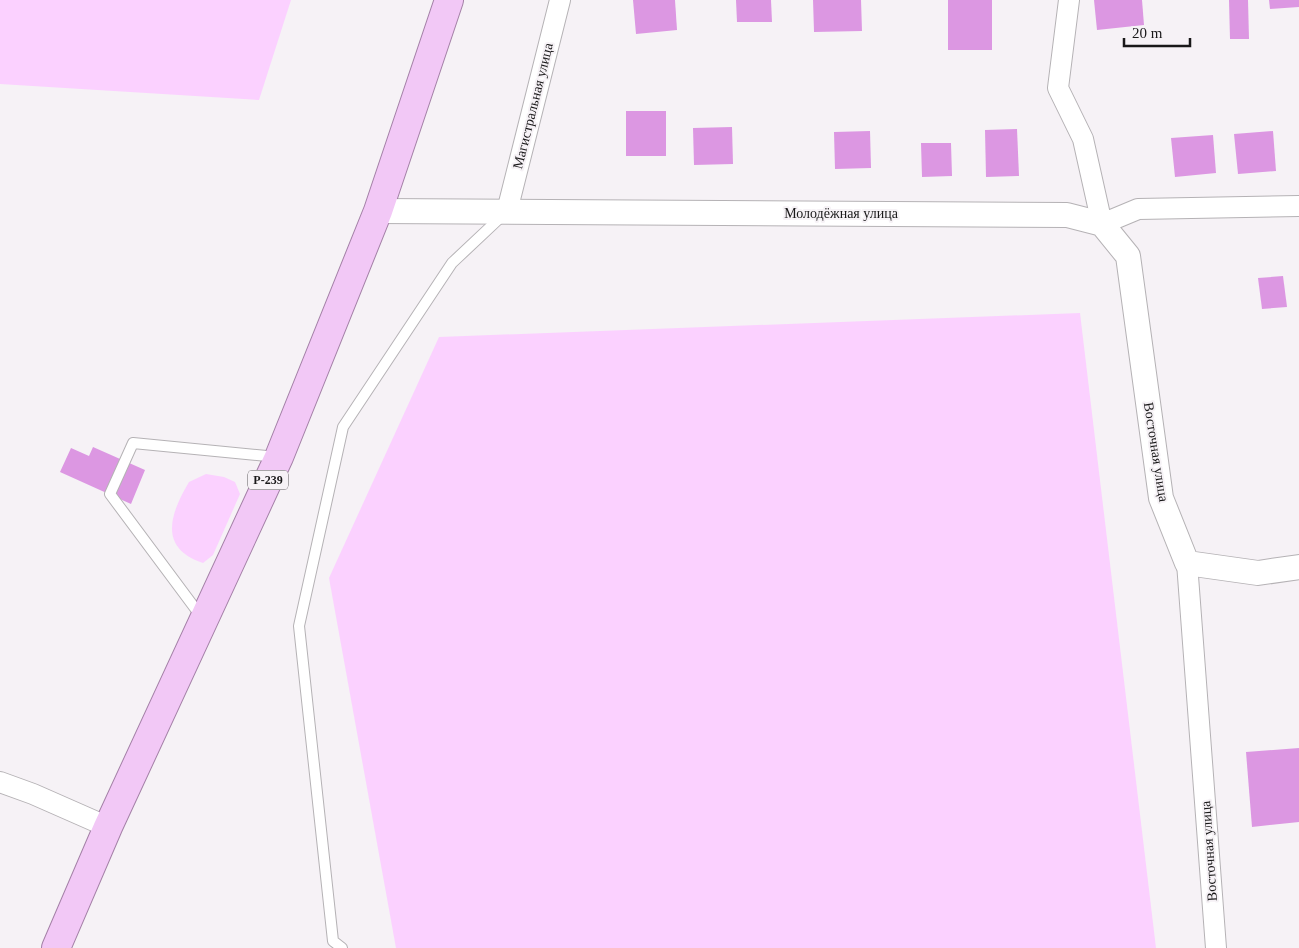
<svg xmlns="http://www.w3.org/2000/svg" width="1299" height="948" viewBox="0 0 1299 948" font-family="Georgia,serif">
  <rect width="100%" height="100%" fill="#f6f2f6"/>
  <g fill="#fbd1ff">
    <path d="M0,0H291L259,100L0,84Z"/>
    <path d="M1080,313L1156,948H396L329,578L439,337Z"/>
    <path d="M206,474L224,477L235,482L240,494L213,555L203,563C158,548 170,514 189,482Z"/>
  </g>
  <g fill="#dc97e2">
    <path d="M633,0H675L677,30L636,34Z"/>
    <path d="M736,0H771L772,22H737Z"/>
    <path d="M813,0H861L862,31L814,32Z"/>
    <rect x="948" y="0" width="44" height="50"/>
    <path d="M1094,0H1142L1144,25L1097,30Z"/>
    <path d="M1229,0H1248L1249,39H1230Z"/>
    <path d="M1269,0H1299V7L1270,9Z"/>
    <rect x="626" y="111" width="40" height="45"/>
    <path d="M732,127L733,164L694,165L693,128Z"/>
    <path d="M1017,129L1019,176L986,177L985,130Z"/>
    <path d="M870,131L871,168L835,169L834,132Z"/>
    <path d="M1273,131L1276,171L1238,174L1234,134Z"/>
    <path d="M1213,135L1216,173L1175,177L1171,138Z"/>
    <path d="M921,143H951L952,176L922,177Z"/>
    <path d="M1283,276L1287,307L1262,309L1258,278Z"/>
    <path d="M93,447L145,470L131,504L60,472L71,448L89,456Z"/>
    <path d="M1299,748V822L1252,827L1246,752Z"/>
  </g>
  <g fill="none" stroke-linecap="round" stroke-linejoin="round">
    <g stroke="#b5b2b5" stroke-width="12">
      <g id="service">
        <path d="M203,619L110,494L133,443L277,457"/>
        <path d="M342,948L333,941L299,626L343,427L452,263L503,215"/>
      </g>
    </g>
    <g stroke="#b5b2b5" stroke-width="22">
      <g id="minor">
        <path d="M1069,0L1058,88L1083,139L1102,224L1138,209L1299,206"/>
        <path d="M507,211L560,0"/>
        <path d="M1187,563L1216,948"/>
        <path d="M0,782L33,794L108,827"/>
      </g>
    </g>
    <g stroke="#b5b2b5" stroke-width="26">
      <path id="tertiary" d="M378,211L1067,215L1102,224L1128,256L1161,498L1187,563L1258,573L1299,567"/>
    </g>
    <g stroke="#a481a7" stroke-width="30">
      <path id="trunk" d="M56,948L108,827L279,457L378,211L449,0"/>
    </g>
    <use href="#service" stroke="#fff" stroke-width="10"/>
    <use href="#minor" stroke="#fff" stroke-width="20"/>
    <use href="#tertiary" stroke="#fff" stroke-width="24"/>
    <use href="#trunk" stroke="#f2c8f6" stroke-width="28"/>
  </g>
  <g text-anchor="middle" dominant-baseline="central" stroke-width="4" stroke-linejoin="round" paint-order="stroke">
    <rect fill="#f6f2f6" stroke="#5b595b" stroke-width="1" x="248" y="470.5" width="40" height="19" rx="4"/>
    <g font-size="12" font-weight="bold" fill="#191819">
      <text x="268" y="480">Р-239</text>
    </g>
    <g font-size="14" fill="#191819" stroke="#f6f2f6">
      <text transform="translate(533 106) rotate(-76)">Магистральная улица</text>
      <text x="841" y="213">Молодёжная улица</text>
      <text transform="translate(1156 452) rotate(81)">Восточная улица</text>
      <text transform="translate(1209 851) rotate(-94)">Восточная улица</text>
    </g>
  </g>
  <path d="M1124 38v8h66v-8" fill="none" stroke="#191819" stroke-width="2.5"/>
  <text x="1132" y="38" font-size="15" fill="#191819" stroke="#f6f2f6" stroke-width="4" paint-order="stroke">20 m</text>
</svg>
